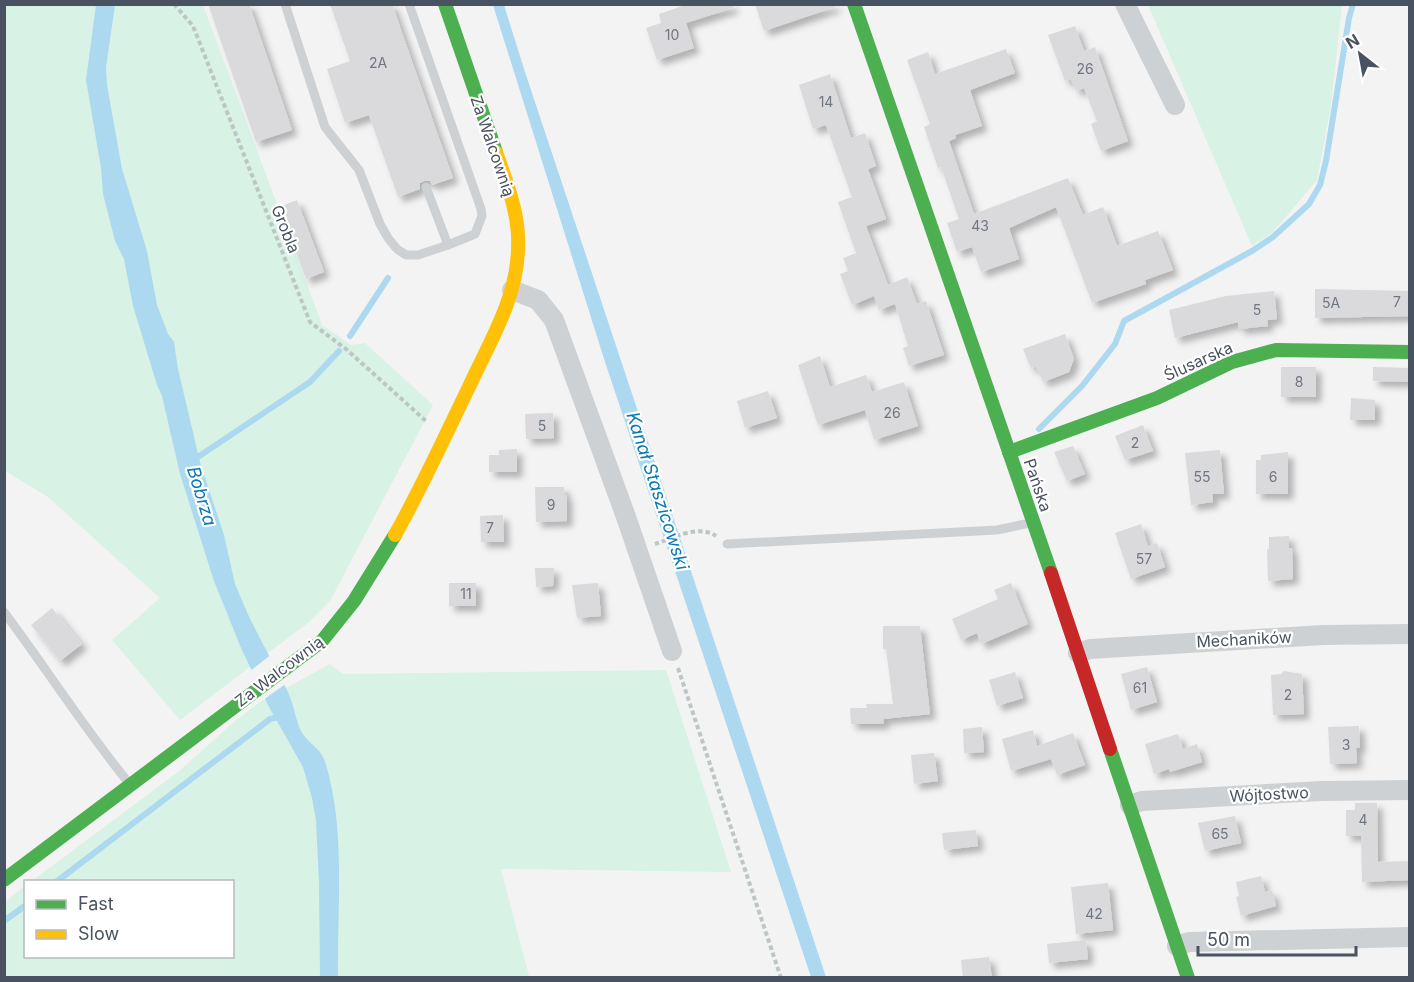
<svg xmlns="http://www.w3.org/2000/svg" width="1414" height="982" viewBox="0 0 1414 982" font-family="Inter,sans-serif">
  <defs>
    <filter id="shadow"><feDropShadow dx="5.5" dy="5.5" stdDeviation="3" flood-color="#0004"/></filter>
  </defs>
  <rect width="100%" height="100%" fill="#f3f3f3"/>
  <g fill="#d8f2e5">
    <path d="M5,5H203L322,325L351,345L365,343L433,405L330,601L309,622L180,720L112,640L160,598L48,497L5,471Z"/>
    <path d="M1148,5H1342L1331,106L1317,180L1273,232L1252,246Z"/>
    <path d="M330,664L343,674L666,670L731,872L501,869L529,976L494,978H5V902L25,886L26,956H232V882L32,881L178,772L234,722L260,702Z"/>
  </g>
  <g fill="#acd9f0">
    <path d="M96,5H115L106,67L107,85L122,169L147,251L157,305L168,334L174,342L178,369L200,462L224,535L235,584L250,619L288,692C294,705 295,718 301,731C306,740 313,744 319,751C325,758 327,768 329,776C345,839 337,913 338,977H320L319,884L316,820L312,798L303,767L269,707L241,648L214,581L180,474L162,396L157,385L133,306L124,259L115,241L103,194L101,168L86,80Z"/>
    <path d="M493,5H504L525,72L826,977H811L605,362Z"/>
  </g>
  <path fill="#f3f3f3" d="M272,654L287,683L263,700L249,672Z"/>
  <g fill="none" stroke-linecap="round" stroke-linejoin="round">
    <g stroke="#acd9f0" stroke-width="6">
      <path d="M350,336L388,278"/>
      <path d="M1039,429L1082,386L1115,344L1124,321L1252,251L1273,237L1309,204L1320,185L1326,161L1349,18L1353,4"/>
      <path d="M192,461L310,382L339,351"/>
      <path d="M56,882L270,719L283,716"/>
      <path d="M4,921L26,905"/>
    </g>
  </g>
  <g fill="#dadadc" filter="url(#shadow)">
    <path d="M208,4H249L292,130L256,142Z"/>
    <path d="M330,4H392L453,178L432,185L430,181H424L420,183V189L398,197L369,115L345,123L327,69L350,61Z"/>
    <path d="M688,4H733V8L686,23L694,48L657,60L646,28L661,23L659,14Z"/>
    <path d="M755,4H835V7L764,31Z"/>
    <path d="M1075,26L1084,51L1095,47L1128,141L1101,151L1091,124L1097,121L1084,88L1076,91L1071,79L1065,81L1048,35Z"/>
    <path d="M1006,49L1015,73L970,90L982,126L955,135L956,138L949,141L974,214L1068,178L1083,215L1103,207L1117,246L1158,231L1173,270L1145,280L1146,284L1092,303L1056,207L1009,228L1019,259L981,272L972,247L957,252L947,223L959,219L941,167L938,168L924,127L930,124L907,60L928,52L935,74Z"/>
    <path d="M830,74L851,138L865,133L876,166L868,169L886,219L866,226L888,285L907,277L917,304L926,301L944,355L909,366L903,348L908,346L895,304L879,310L874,296L852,305L840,274L848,271L843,258L856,253L838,202L852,197L826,125L813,129L799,85Z"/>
    <path d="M297,200L324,272L306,279L279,207Z"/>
    <path d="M1315,289L1410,291V316L1315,318Z"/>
    <path d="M1274,291L1277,319L1267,320L1268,326L1239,329L1238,322L1175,338L1169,310L1226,296Z"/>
    <path d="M1065,334L1074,359L1069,372L1043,382L1036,366L1031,368L1023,349Z"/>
    <path d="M820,356L830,387L866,375L872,392L904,382L918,426L874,440L865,410L818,425L798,365Z"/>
    <rect x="1281" y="367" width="35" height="30"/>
    <path d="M1373,367L1410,368V382L1373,381Z"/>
    <path d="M768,391L777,418L745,428L737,401Z"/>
    <path d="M1351,398L1375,400V420H1350Z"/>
    <path d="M553,413L554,438L526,439L525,414Z"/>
    <path d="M1143,425L1153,451L1125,460L1115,436Z"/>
    <path d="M1073,446L1085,474L1067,481L1054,452Z"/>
    <path d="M517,449V472H489V455H499V450Z"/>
    <path d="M1220,450L1224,494H1212L1213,502L1191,505L1185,453Z"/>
    <path d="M1288,452V494H1256V460H1261V455Z"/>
    <path d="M535,487H564L565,496L567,495V521L536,522Z"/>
    <path d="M503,515L504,542H481L480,516Z"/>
    <path d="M1141,524L1148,546L1157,543L1165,567L1131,579L1115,533Z"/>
    <path d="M1289,536V548H1292L1293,579L1268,581L1267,549H1269V537Z"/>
    <path d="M535,568H554L553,586L536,587Z"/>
    <rect x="449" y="583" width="27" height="23"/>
    <path d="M598,583L601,616L577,618L572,585Z"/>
    <path d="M1011,583L1028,624L981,644L977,633L961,640L952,619L998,599L994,590Z"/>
    <path d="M52,608L82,644L60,661L31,625Z"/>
    <path d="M883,626H920L930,714L883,719L884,724H851L850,708H867L866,704H893L886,649H883Z"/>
    <path d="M1147,667L1157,702L1131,710L1121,674Z"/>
    <path d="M1284,671L1302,674L1304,714L1273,715L1271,675L1281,674Z"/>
    <path d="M1015,672L1023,698L997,706L989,680Z"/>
    <path d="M1359,726L1360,748H1356L1357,763L1330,764L1328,727Z"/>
    <path d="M982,727L984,752L964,753L963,729Z"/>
    <path d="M1033,730L1037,746L1073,733L1085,765L1057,775L1051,759L1011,771L1002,739Z"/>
    <path d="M1178,734L1183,749L1197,744L1202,762L1170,772L1169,769L1154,774L1145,744Z"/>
    <path d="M934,753L938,781L914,784L911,755Z"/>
    <path d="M1355,803H1377L1378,862L1410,861V880L1362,882L1361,836H1346V810H1355Z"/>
    <path d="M1235,816L1241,843L1205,851L1198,823Z"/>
    <path d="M976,830L978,846L944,850L942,833Z"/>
    <path d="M1261,876L1265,892L1272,891L1276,906L1241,916L1236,897L1239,896L1236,882Z"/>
    <path d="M1108,883L1113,930L1076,934L1071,887Z"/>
    <path d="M1086,940L1088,959L1049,963L1047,944Z"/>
    <path d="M989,957L992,978H963L961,960Z"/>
  </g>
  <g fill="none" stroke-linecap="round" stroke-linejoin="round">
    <g stroke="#bcc7c5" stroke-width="4" stroke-dasharray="4.5 3" stroke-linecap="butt">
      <path d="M174,4L193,26L310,322L346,349L426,421"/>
      <path d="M655,544C673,538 699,524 716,536"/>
      <path d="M678,668L781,978"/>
    </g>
    <g stroke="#ced1d4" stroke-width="9">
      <path d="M285,4L325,127L359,170L380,224L388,238L397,249L406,255H418L448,245L426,187"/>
      <path d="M409,4L481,209L482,216L475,234L448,245"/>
      <path d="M727,544L997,530L1030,523"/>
      <path d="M4,612C46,668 84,728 128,782"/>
    </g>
    <g stroke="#ced1d4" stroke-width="20">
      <path d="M1125,4L1175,105"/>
      <path d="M512,290L538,300L554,320L625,514L672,651"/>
      <path d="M1078,653L1090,649L1323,635L1410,634"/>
      <path d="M1130,805L1142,801L1321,791L1410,790"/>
      <path d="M1177,946L1189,942L1410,937"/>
    </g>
    <g stroke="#4caf50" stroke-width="14">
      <path d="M445,4L496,152"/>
      <path d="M854,4L1051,573"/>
      <path d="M1009,452L1157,398L1232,362L1276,350L1410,352"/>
      <path d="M1110,749L1188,978"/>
      <path d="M4,880L322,641L354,601L395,535"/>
    </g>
    <path stroke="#ffc107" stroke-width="14" d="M395,535C422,487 445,436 469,387C489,343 517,299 518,249C520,215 507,184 496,152"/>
    <path stroke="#c62828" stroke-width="14" d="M1051,573L1110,749"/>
  </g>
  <g text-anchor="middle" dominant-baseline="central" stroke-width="4.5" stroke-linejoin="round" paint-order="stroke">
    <g font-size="14" fill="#6f7680">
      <text x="672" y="34">10</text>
      <text x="378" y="62">2A</text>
      <text x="1085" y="68">26</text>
      <text x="826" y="101">14</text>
      <text x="980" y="225">43</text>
      <text x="1397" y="301">7</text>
      <text x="1331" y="302">5A</text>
      <text x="1257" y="309">5</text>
      <text x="1299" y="381">8</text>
      <text x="892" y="412">26</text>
      <text x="542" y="425">5</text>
      <text x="1135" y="442">2</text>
      <text x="1202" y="476">55</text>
      <text x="1273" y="476">6</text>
      <text x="551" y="504">9</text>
      <text x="490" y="527">7</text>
      <text x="1144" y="558">57</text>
      <text x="466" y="593">11</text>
      <text x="1140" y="687">61</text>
      <text x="1288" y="694">2</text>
      <text x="1346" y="744">3</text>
      <text x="1363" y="819">4</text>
      <text x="1220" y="833">65</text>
      <text x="1094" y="913">42</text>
    </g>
    <g font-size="16" fill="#495260" stroke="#fff">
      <text transform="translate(493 146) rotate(71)">Za Walcownią</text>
      <text transform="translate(286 229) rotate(68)">Grobla</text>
      <text transform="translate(1198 361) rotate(-24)">Ślusarska</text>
      <text transform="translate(1038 485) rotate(71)">Pańska</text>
      <text transform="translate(1244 639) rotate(-3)">Mechaników</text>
      <text transform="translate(279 671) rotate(-37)">Za Walcownią</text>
      <text transform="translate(1269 794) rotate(-3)">Wójtostwo</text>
    </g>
    <g font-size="18" font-style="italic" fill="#0b7ab2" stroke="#fff">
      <text transform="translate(658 491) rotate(72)">Kanał Staszicowski</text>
      <text transform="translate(202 496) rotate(73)">Bobrza</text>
    </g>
  </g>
  <rect width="1414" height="982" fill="none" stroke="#495260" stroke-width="12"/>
  <rect x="24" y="880" width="210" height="78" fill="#ffffff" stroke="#b6babf" stroke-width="1.5"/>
  <rect x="36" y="900" width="30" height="9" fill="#4caf50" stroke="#b6babf" stroke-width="1.5"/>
  <text x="78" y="910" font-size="18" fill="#495260">Fast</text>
  <rect x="36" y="930" width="30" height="9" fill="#ffc107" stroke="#b6babf" stroke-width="1.5"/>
  <text x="78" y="940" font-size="18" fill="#495260">Slow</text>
  <g transform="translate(1360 54) rotate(329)" stroke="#ffffff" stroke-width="4.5" paint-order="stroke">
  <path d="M0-4.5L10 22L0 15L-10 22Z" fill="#495260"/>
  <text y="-9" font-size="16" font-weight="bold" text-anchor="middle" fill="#495260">N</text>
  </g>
  <path d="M1198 946v9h158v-9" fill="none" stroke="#495260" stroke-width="3"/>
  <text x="1207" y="946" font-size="18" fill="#495260" stroke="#ffffff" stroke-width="4.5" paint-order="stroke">50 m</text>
</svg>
